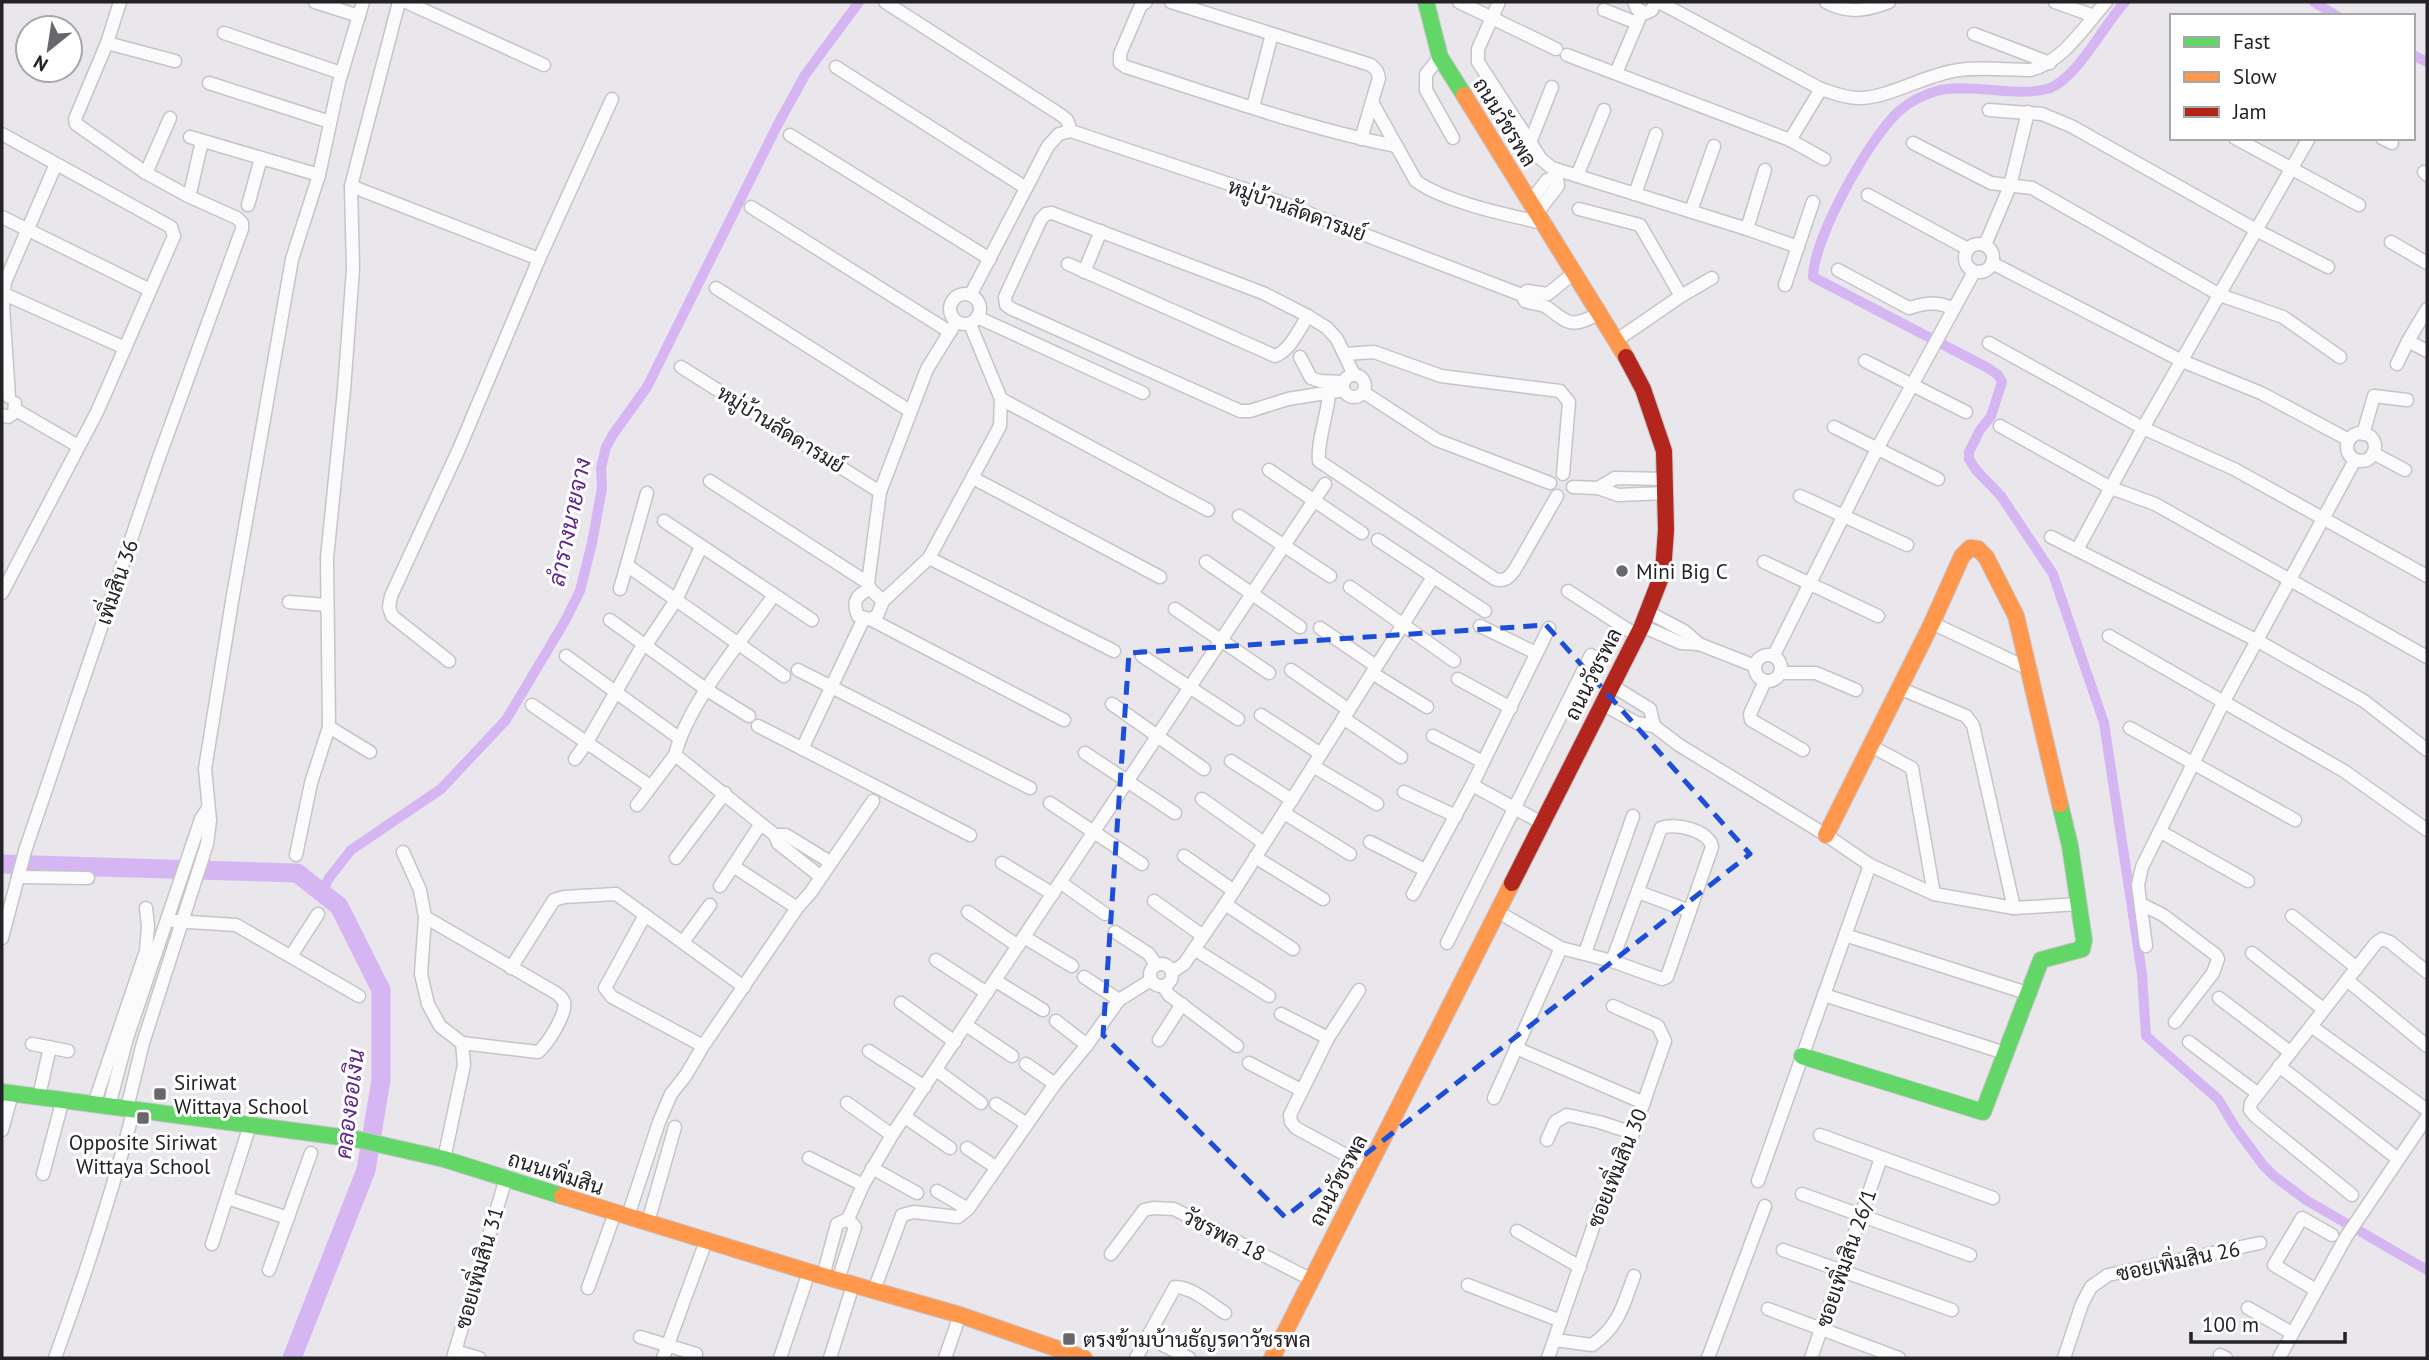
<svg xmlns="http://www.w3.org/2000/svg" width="2429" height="1360" viewBox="0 0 2429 1360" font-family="'PT Sans',Sarabun,sans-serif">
  <rect width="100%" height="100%" fill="#e9e6ec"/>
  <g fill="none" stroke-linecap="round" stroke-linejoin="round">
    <g stroke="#d5b6f3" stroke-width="10">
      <path d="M2125,2C2104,24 2076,81 2047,89C2016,97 1975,84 1940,90C1925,94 1910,101 1898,112C1869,139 1814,237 1813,277L1988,368L1998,375L2002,382L1991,416L1980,430L1969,452V459L1976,470L2001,496L2053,574L2104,723L2142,974L2146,1036L2218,1099L2235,1127L2263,1165L2274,1176L2306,1200L2427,1270"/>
      <path d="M2314,2L2337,16"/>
      <path d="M2413,55L2427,62"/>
      <path d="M322,892L329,878L351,850L441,789L506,720L565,621L580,591L592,543L602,488L601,468L606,447L614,433L647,387L778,124L805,75L859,2"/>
    </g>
    <path stroke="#d5b6f3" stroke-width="19" d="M2,864L297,873L339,906L381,990V1080L366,1170L292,1358"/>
    <g stroke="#c7c4c9" stroke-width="15">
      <g id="street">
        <path d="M315,2L359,16"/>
        <path d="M406,2L544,65"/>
        <path d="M885,2L1061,115L1067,120L1071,131"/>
        <path d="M1146,2L1141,5L1120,54V63L1126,67C1215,95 1304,128 1396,146"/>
        <path d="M1171,2L1371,65L1377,71L1379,78L1361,139"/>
        <path d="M1459,2L1556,49"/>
        <path d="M1499,2L1478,49V62L1541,159L1552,168L1747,229L1798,247"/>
        <path d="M1634,2L1637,9L1646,13L1652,10L1655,2"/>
        <path d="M1659,2L1821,89C1833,93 1846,98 1858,98C1885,99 1924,76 1953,71C1977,66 2005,70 2030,70C2063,62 2084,27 2106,2"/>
        <path d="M1826,2C1848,14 1866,11 1889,2"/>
        <path d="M2055,2L2094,16"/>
        <path d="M1604,10L1637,23"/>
        <path d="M224,33L341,73"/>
        <path d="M1974,34L2050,63"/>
        <path d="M107,43L175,61"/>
        <path d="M1567,55L1790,140L1824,159"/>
        <path d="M1440,57L1426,74V90L1453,138"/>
        <path d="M836,67L1026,188"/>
        <path d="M1616,73L1642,12"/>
        <path d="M209,83L330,122"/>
        <path d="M1373,104L1416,181C1445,202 1507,215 1543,223"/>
        <path d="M1253,107L1272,34"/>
        <path d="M1989,110L2042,114L2071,126L2258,231L2328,267"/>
        <path d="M2,134L171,227L174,236L97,412L2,593"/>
        <path d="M790,135L990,259"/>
        <path d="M190,137L319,175"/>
        <path d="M2235,138L2359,205"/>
        <path d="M2382,138L2392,143"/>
        <path d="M1531,140L1552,87"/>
        <path d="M1790,140L1821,89"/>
        <path d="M1913,143L1991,183L2032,188L2220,295L2283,317L2340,357"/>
        <path d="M2424,172L2427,175"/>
        <path d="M146,173L170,118"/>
        <path d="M1577,176L1604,110"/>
        <path d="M351,186L539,259"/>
        <path d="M191,189L202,141"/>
        <path d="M1635,194L1656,134"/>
        <path d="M1868,195L1968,249"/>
        <path d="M1530,202L1547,180L1557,177L1558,186L1537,213"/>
        <path d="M248,205L261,158"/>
        <path d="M751,207L950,332"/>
        <path d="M1579,209L1640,225L1681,296"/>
        <path d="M1691,211L1714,146"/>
        <path d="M2,217L150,290"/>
        <path d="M1747,229L1765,170"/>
        <path d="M2391,242L2427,263"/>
        <circle cx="1979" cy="258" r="14"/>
        <path d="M1985,245L2010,186L2028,112"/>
        <path d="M1992,263L2182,361L2261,393L2349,440"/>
        <path d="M1068,264L1275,356C1290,351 1299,329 1308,316"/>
        <path d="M1838,270L1909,308C1925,303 1938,301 1954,309"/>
        <path d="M1084,272L1101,231"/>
        <path d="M1785,285L1813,202"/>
        <path d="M716,288L910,411"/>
        <path d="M2,293L125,348"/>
        <circle cx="965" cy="309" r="15"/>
        <path d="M971,294L1048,146L1059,134L1071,131L1253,192L1522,295L1525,301C1532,304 1543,304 1548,308C1571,326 1573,327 1600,313"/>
        <path d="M1522,295L1527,291L1548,294L1575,272"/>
        <path d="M977,317L1143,393"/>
        <path d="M1617,340L1681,296L1712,278"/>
        <path d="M2408,341L2427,351"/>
        <path d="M1989,343L2143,428L2234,469L2427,576"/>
        <path d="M1345,354L1374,352L1441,376L1560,391L1569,402L1563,474"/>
        <path d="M1300,357L1311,378L1320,381L1343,382"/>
        <path d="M1865,361L1966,412"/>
        <path d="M2397,364L2408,341L2427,309"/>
        <path d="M681,367L880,492"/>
        <circle cx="1354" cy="386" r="11"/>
        <path d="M1344,390L1288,399L1250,411H1240L1012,309L1006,305L1005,297L1041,219L1046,214L1052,213L1263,293L1308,316L1327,328L1337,339L1354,375"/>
        <path d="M1363,392L1437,440L1550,483"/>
        <path d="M1329,393C1328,415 1317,439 1319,461L1495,579C1505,582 1508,578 1514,571L1557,496"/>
        <path d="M9,397L3,307L5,282L56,164"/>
        <path d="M1001,399L1208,510"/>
        <path d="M16,410L78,446"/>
        <path d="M2,415L8,417L14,413L15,403"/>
        <path d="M2000,426L2111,488L2155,504L2427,657"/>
        <path d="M1834,427L1938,479"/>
        <circle cx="2361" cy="447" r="14"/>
        <path d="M2363,434L2374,396L2407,400"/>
        <path d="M2373,453L2405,470"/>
        <path d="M1269,470L1362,533"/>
        <path d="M973,478L1160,577"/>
        <path d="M710,481L868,583"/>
        <path d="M1573,487L1598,488L1618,495L1666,493"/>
        <path d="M1598,488L1615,478L1666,479"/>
        <path d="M1800,496L1907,545"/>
        <path d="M1239,516L1330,576"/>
        <path d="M664,521L812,620"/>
        <path d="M2051,537L2258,641L2364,701L2427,750"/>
        <path d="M1378,540L1485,611"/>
        <path d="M2077,550L2143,428L2309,138"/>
        <path d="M929,558L1114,651"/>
        <path d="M1206,562L1300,627"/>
        <path d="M1764,562L1878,616"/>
        <path d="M628,566L784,676"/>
        <path d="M1350,587L1454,661"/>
        <path d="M620,589L647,493"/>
        <path d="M870,589L868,583L880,492L927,369L956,322"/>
        <path d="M870,589L883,601L877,616L870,619L858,616C852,602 856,595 870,589Z"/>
        <path d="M1568,591L1636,635"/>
        <path d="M774,595C742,641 688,702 675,755L775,835L778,843L821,877"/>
        <path d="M883,601L929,558L1000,426L1001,399L970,324"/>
        <path d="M289,602L327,605"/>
        <path d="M1175,609L1269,673"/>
        <path d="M1648,612L1684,631L1699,644"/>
        <path d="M870,619L1064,720"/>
        <path d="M610,620L707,690L749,716"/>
        <path d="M1932,623L2031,670"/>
        <path d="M1480,626L1536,653"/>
        <path d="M1642,626L1681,643L1699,644L1755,666"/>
        <path d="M1320,628L1376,666"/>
        <path d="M2109,636L2344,771L2427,830"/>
        <path d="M646,645L676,600L701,547"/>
        <path d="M1774,655L1877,449L1974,272"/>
        <circle cx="1768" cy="668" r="13"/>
        <path d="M566,656L679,738"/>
        <path d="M1142,656L1238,719"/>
        <path d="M449,661L392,616L389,607L391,596L459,449L539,259L612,99"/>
        <path d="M798,670L1030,788"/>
        <path d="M1291,670L1349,710"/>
        <path d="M1372,673L1427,707"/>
        <path d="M1780,673H1816L1856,690"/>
        <path d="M1458,679L1511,708"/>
        <path d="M1765,681L1750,714L1751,720L1803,750"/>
        <path d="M1611,685L1650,709L1654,726"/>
        <path d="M1899,688L1966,716L1973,725L2014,908"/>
        <path d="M1112,704L1204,769"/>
        <path d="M1602,704L1637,723L1654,726L1679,745L1826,835L1870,865L1934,894L2014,908L2079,904"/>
        <path d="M532,705L650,786"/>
        <path d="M1261,715L1321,754"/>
        <path d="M1343,718L1401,757"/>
        <path d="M758,726L970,835"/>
        <path d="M329,727L370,752"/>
        <path d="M2130,728L2295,820"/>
        <path d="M1433,736L1483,762"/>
        <path d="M1871,746L1912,768L1934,894"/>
        <path d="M802,749L864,618"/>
        <path d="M1085,753L1175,813"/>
        <path d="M575,759L587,742L644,643"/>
        <path d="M1231,761L1292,800"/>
        <path d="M1313,766L1377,804"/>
        <path d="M1472,785L1542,823"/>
        <path d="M1404,792L1456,816"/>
        <path d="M1202,799L1264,843"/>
        <path d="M1050,803L1142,864"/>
        <path d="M637,805L675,755"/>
        <path d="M1284,813L1350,854"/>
        <path d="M2161,832L2248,881"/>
        <path d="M775,835H786L830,862"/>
        <path d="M1370,842L1425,870"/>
        <path d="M403,852L420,890L425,917L421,974L428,1004L440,1026L462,1043L464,1065L444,1159"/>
        <path d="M296,855L311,783L329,727L327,558L344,390L353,269L351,186L399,2"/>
        <path d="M1184,856L1234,891"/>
        <path d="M1255,857L1323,899"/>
        <path d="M676,858L725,793"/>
        <path d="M1002,863L1053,894"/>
        <path d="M733,866L797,908"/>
        <path d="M18,877L88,878"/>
        <path d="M1060,882L1105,914"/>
        <path d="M720,886L760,825"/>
        <path d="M1638,892L1690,911"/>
        <path d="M1413,894L1472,785L1549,628"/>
        <path d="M1154,901L1203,936"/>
        <path d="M1225,904L1293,949"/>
        <path d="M2141,904L2163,915L2216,955L2218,959L2213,973L2175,1022"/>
        <path d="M968,912L1018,946"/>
        <path d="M1498,912L1561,948L1612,961L1662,979L1667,977L1712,847C1710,831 1675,822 1661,828L1612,961"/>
        <path d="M645,915L605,988L612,997L703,1046"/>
        <path d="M2292,916L2357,968"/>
        <path d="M425,917L556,993C560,996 562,997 564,1002C567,1014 547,1045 538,1052L462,1043"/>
        <path d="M174,921L236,925L359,996"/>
        <path d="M1115,932L1149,954L1156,965"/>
        <path d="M1845,935L2030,994"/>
        <path d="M1024,937L1072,966"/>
        <path d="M2,938L25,851L157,463L242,229V223L237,218L188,196L146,173L76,124L75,119L107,43L120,2"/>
        <path d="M683,942L710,905"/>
        <path d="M1447,943L1591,655"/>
        <path d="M2146,946L2138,885L2142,867L2224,701L2355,460"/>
        <path d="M1194,949L1269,996"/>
        <path d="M1585,953L1633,816"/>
        <path d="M2252,953L2323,1009"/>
        <path d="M291,956L318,914"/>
        <path d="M936,960L987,993"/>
        <circle cx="1161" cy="975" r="11"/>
        <path d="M511,968L554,900L564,897L616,894L744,987"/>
        <path d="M1172,972L1184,964L1234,891L1433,577"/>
        <path d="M1084,977L1119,1000"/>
        <path d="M2347,980L2427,1046"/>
        <path d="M996,981L1043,1010"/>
        <path d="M1163,986L1169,995L1237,1046"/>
        <path d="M1359,990L1328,1038L1290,1115L1291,1122L1296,1128L1368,1167"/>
        <path d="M1824,995L2005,1053"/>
        <path d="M2219,998L2290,1052"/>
        <path d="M901,1003L955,1042"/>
        <path d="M1281,1014L1328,1038"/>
        <path d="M1056,1021L1087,1045"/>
        <path d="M966,1025L1012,1056"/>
        <path d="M2311,1026L2427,1110"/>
        <path d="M1159,1040L1182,1004"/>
        <path d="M2189,1042L2257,1093"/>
        <path d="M32,1044L68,1051"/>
        <path d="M1516,1048L1644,1103"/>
        <path d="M869,1051L925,1087"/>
        <path d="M1249,1063L1301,1090"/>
        <path d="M1026,1064L1055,1084"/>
        <path d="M2279,1066L2398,1159"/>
        <path d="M936,1070L981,1103"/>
        <path d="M39,1096L50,1047"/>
        <path d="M1494,1098L1561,948"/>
        <path d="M847,1103L892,1135"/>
        <path d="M94,1104L146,951L148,926L146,908"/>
        <path d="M996,1104L1027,1124"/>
        <path d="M109,1106L127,1038L201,819L208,808"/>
        <path d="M127,1108L143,1043L207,844L210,820L205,769L232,601L292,259L319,175L339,82L363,2"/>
        <path d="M905,1117L950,1148"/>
        <path d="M2,1130L12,1094"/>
        <path d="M1820,1135L1993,1198"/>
        <path d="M1547,1140L1555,1122L1567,1115L1599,1122L1633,1133"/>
        <path d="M967,1148L997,1168"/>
        <path d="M809,1158L863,1185"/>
        <path d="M872,1168L917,1193"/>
        <path d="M43,1174L63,1099"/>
        <path d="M1758,1181L1870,865"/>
        <path d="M937,1191L968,1209"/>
        <path d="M1802,1194L1970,1255"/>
        <path d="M2352,1195L2255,1116L2250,1110L2251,1103L2376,943L2382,939L2390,942L2427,972"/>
        <path d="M227,1198L288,1218"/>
        <path d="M628,1216L659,1122L671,1094L686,1075L703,1046L797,908L811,892L873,801"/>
        <path d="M648,1222L675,1127"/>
        <path d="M1517,1231L1580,1267"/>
        <path d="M212,1244L250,1125"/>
        <path d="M1783,1250L1952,1310"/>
        <path d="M1111,1254L1144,1210L1153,1208L1174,1209L1312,1280"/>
        <path d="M269,1270L311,1153"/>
        <path d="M823,1276L837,1224L848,1219L863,1185L892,1135L1325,484"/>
        <path d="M838,1280L855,1227L848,1219"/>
        <path d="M1468,1285L1561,1321"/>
        <path d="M588,1288L615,1213"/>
        <path d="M874,1290L902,1215L914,1212L958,1217L968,1209L1055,1084L1087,1045L1119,1000L1151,980"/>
        <path d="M2316,1290L2274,1265L2302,1218L2332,1235"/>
        <path d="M2248,1308L2292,1333"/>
        <path d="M1768,1309L1899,1358"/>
        <path d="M640,1337L696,1354"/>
        <path d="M1147,1337L1189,1358"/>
        <path d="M1555,1340L1592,1345C1619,1326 1623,1306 1634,1276"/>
        <path d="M455,1351L479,1358"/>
        <path d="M2220,1355L2226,1358"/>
        <path d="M55,1358C85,1276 112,1193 134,1109"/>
        <path d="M453,1358L506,1178"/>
        <path d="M663,1358L706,1241"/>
        <path d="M780,1358L809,1272"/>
        <path d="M830,1358L853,1285"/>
        <path d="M945,1358L960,1315"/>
        <path d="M1136,1358L1175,1287C1192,1287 1211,1304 1225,1313"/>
        <path d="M1548,1358L1598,1213L1633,1133L1665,1041L1658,1026L1613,1006"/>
        <path d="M1708,1358L1765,1206"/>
        <path d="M1811,1358L1881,1158"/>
        <path d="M2064,1358L2082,1304L2091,1287L2108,1275L2260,1243"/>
        <path d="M2279,1358L2346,1237L2427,1117"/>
      </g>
    </g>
    <g stroke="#c7c4c9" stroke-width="18">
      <g id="fast">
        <path d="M1426,2L1440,57L1464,95"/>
        <path d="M1802,1056L1983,1112L2041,960L2082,949L2084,940L2070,846L2060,804"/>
        <path d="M2,1092L356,1139L444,1159L562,1196"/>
      </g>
    </g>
    <g stroke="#c7c4c9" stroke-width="18">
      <g id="slow">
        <path d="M1464,95L1626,357"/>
        <path d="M1826,835L1932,623L1962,556L1970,548L1978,549L1986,557L2016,616L2060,804"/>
        <path d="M562,1196L809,1272L960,1315L1084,1358"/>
        <path d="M1272,1358L1512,883"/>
      </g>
    </g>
    <g stroke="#c7c4c9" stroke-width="18">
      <path id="jam" d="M1512,883L1642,626L1663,572L1666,530L1664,451L1643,389L1626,357"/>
    </g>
    <use href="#street" stroke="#fcfbfc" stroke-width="12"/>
    <use href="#fast" stroke="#63d668" stroke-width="16"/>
    <use href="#slow" stroke="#ff974d" stroke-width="16"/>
    <use href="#jam" stroke="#b3261e" stroke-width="16"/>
  </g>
  <path fill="none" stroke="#1d4ed8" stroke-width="5" stroke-dasharray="14 9" stroke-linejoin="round" d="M1546,625L1750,854L1285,1217L1103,1035L1129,653Z"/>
  <g fill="#69676b" stroke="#fff" stroke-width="2.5">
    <circle cx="1622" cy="571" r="7"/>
    <rect x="153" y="1087" width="14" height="14" rx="3.5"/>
    <rect x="136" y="1111" width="14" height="14" rx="3.5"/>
    <rect x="1062" y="1332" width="14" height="14" rx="3.5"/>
  </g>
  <g text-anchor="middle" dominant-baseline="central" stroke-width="6" stroke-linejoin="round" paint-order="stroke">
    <g font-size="21" fill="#242226" stroke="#fff">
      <text transform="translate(1505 122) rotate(58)">ถนนวัชรพล</text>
      <text transform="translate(1297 210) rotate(20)">หมู่บ้านลัดดารมย์</text>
      <text transform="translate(781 429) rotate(32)">หมู่บ้านลัดดารมย์</text>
      <text transform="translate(117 582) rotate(-71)">เพิ่มสิน 36</text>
      <text transform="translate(1593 674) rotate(-63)">ถนนวัชรพล</text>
      <text transform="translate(1617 1168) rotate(-68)">ซอยเพิ่มสิน 30</text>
      <text transform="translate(556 1173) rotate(18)">ถนนเพิ่มสิน</text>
      <text transform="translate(1338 1180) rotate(-62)">ถนนวัชรพล</text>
      <text transform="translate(1224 1235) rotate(27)">วัชรพล 18</text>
      <text transform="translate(1846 1258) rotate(-71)">ซอยเพิ่มสิน 26/1</text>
      <text transform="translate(2178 1261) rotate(-12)">ซอยเพิ่มสิน 26</text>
      <text transform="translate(479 1268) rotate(-74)">ซอยเพิ่มสิน 31</text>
    </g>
    <g font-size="21" fill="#242226" stroke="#fff" text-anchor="start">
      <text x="1636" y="571">Mini Big C</text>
      <text x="174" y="1082">Siriwat<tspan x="174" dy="24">Wittaya School</tspan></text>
      <text x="143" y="1142" text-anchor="middle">Opposite Siriwat<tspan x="143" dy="24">Wittaya School</tspan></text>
      <text x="1083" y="1339">ตรงข้ามบ้านธัญรดาวัชรพล</text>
    </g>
    <g font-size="23" font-style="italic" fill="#60288a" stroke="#fff">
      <text transform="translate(569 522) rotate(-78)">ลำรางนายจาง</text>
      <text transform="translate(349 1104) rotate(-83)">คลองออเงิน</text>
    </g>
  </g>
  <rect width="2429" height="1360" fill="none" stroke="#242226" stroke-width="7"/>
  <rect x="2170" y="14" width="245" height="126" fill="#ffffff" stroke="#a7a7a8" stroke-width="2"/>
  <rect x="2184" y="37" width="35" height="10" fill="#63d668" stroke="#a7a7a8" stroke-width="2"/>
  <text x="2233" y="49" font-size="21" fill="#242226">Fast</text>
  <rect x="2184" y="72" width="35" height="10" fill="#ff974d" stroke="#a7a7a8" stroke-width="2"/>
  <text x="2233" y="84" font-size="21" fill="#242226">Slow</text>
  <rect x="2184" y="107" width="35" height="10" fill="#b3261e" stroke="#a7a7a8" stroke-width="2"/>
  <text x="2233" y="119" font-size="21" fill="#242226">Jam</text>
  <g transform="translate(49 49) rotate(210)"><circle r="33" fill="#ffffff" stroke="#a7a7a8" stroke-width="2"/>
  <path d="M0-5L12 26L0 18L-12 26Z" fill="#69676b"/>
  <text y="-10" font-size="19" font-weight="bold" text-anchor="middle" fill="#242226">N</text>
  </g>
  <path d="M2191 1332v10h154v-10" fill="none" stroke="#242226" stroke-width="3.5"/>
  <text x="2202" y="1332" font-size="21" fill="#242226" stroke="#ffffff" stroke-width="5" paint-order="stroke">100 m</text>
</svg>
